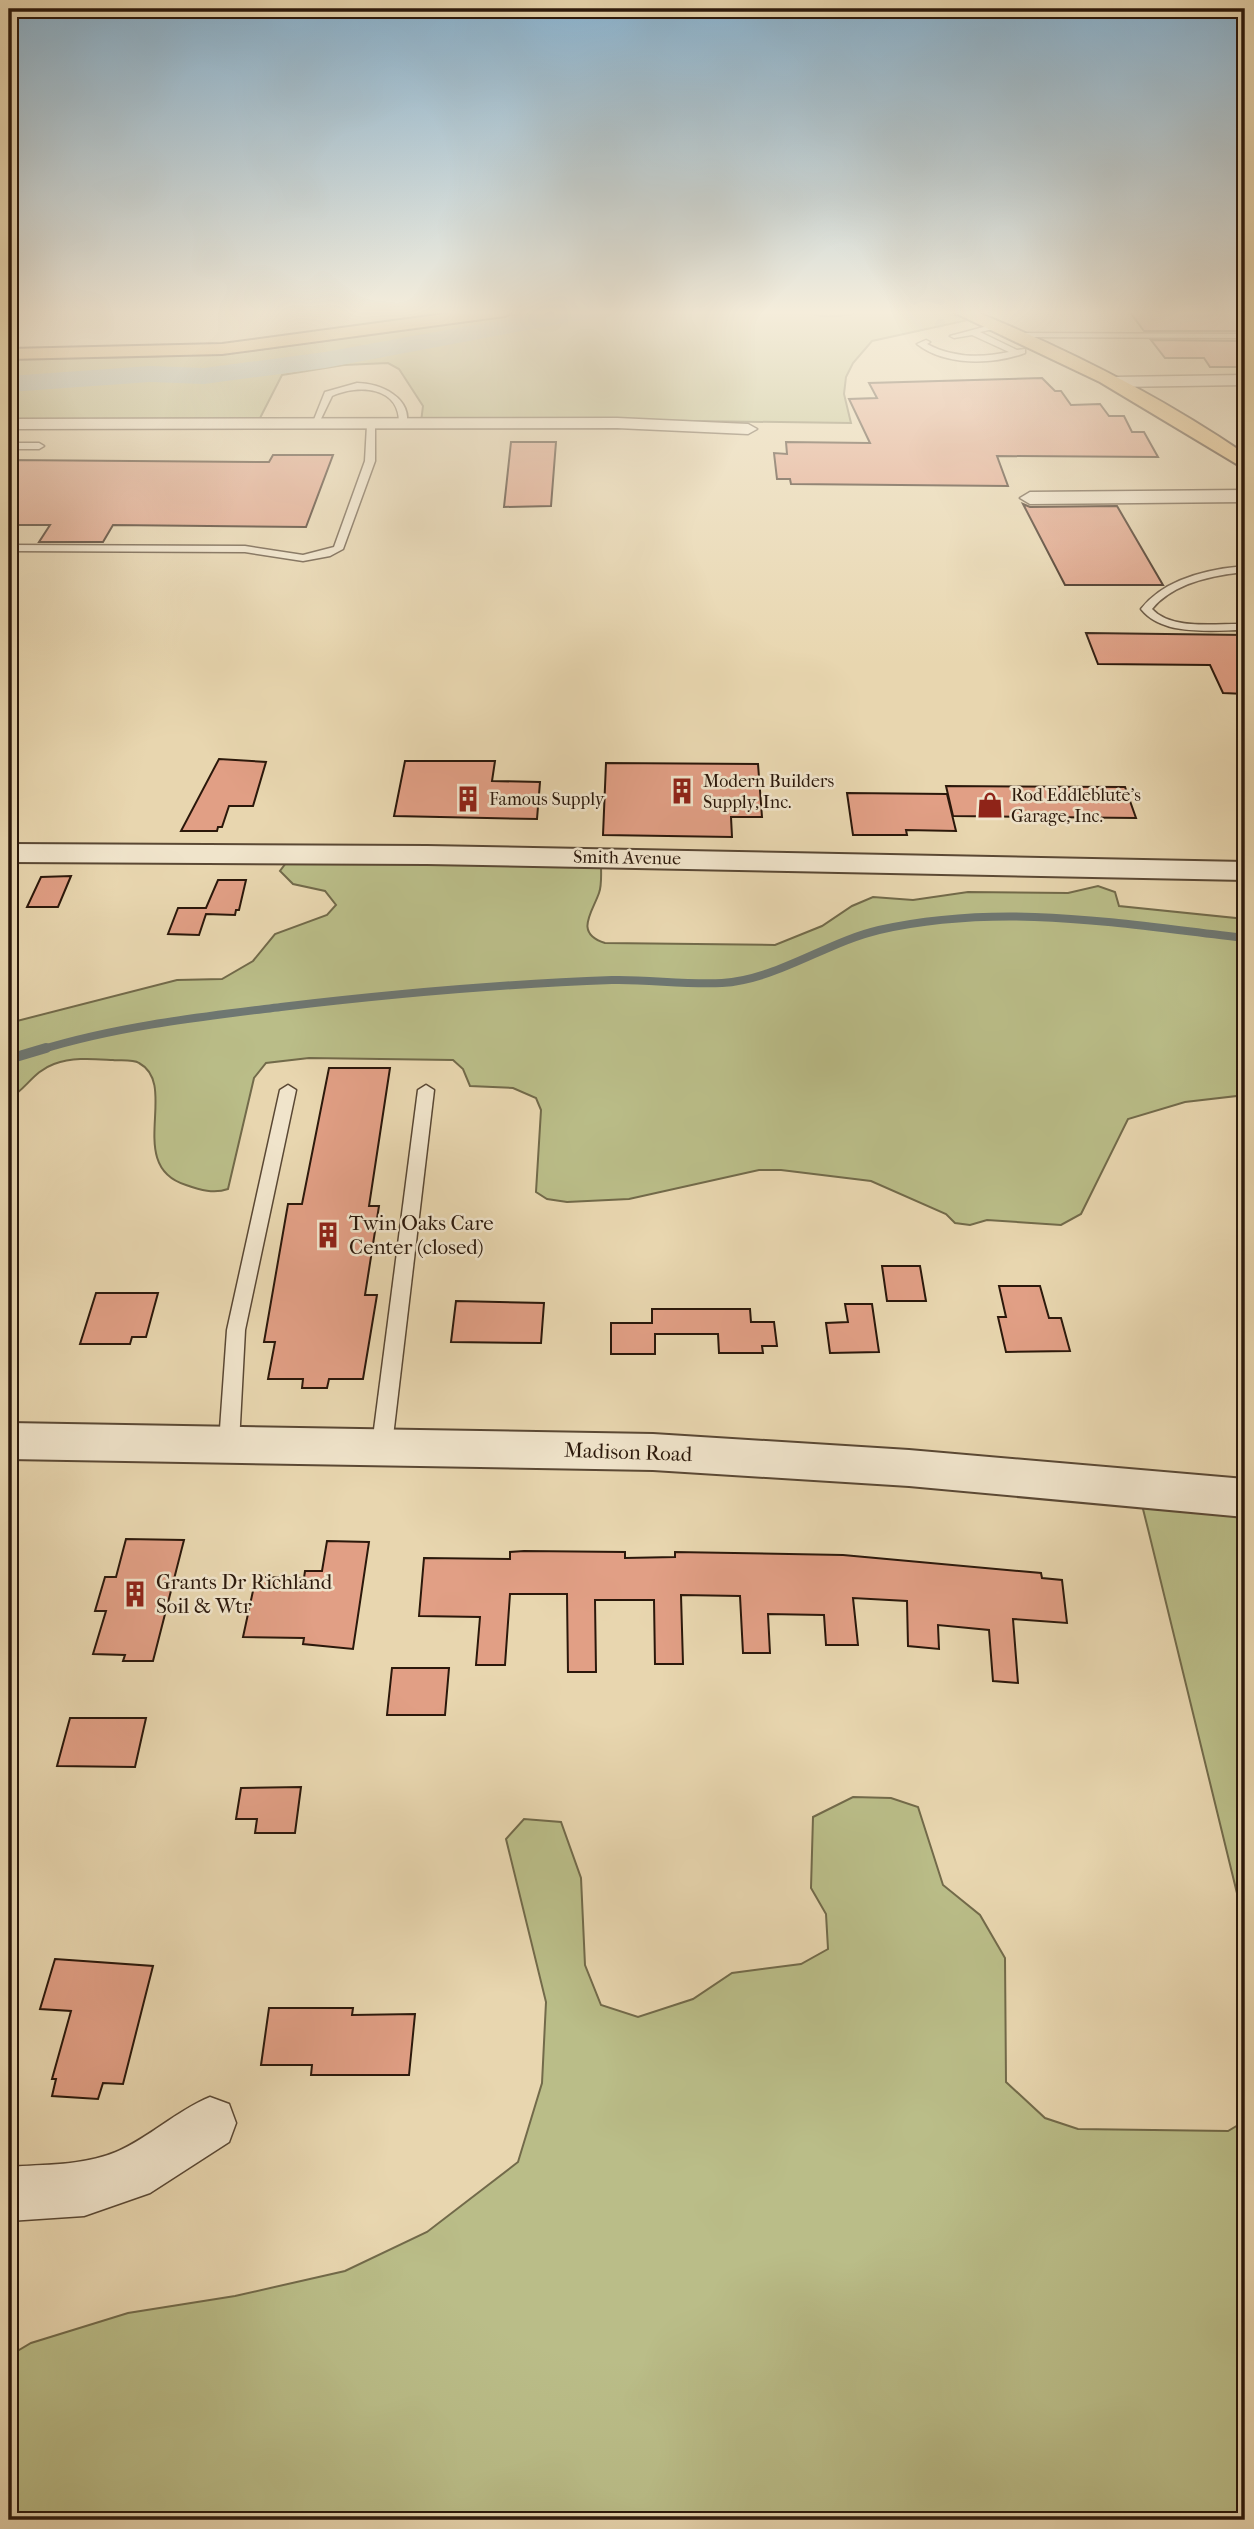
<svg xmlns="http://www.w3.org/2000/svg" width="1254" height="2529" viewBox="0 0 1254 2529" font-family="'IM FELL French Canon',serif">
  <rect width="100%" height="100%" fill="#e8d6af"/>
  <filter id="stains"><feTurbulence type="fractalNoise" baseFrequency=".00286" numOctaves="4"/><feColorMatrix values="0 0 0 0 .2 0 0 0 0 .09 0 0 0 0 .02 0 0 0 .5 -.17"/></filter>
  <radialGradient id="worn" r=".72"><stop offset=".6" stop-color="#630" stop-opacity="0"/><stop offset="1" stop-color="#630" stop-opacity=".3"/></radialGradient>
  <g fill="#babd88" stroke="#726a4a" stroke-width="2">
    <path d="M541,311H806C827,323 852,312 876,311C907,310 939,308 968,320L872,341L853,363L846,377L844,394L851,423L616,420L421,422L423,406L399,369L388,363L344,365L282,375L258,422H9V359L147,357L250,351Z"/>
    <path d="M286,863L601,865C601,874 602,885 599,893C592,913 574,933 605,943L775,945L822,926L852,906L873,897L913,900L968,892L1068,893L1098,886L1115,892L1119,906L1245,919V1095L1185,1102L1128,1119L1081,1214L1061,1225L987,1220L970,1225L955,1223L946,1214L871,1181L781,1170H759L629,1199L567,1202L547,1199L536,1192L541,1110L536,1098L513,1088L470,1086L463,1069L453,1060L309,1058L266,1063L254,1078L228,1189C214,1194 200,1190 186,1185C124,1166 180,1085 139,1063C133,1059 120,1061 113,1060C93,1059 74,1057 54,1064C34,1071 26,1089 9,1099V1023L177,980L222,979L253,961L275,934L327,915L336,905L325,891L293,884L280,871Z"/>
    <path d="M1142,1505L1245,1513V1926L1148,1529Z"/>
    <path d="M853,1797L891,1798L918,1807L943,1885L980,1915L1005,1958L1006,2082L1045,2118L1078,2129L1228,2131L1245,2121V2520H9V2356L31,2343L128,2313L235,2296L345,2271L427,2232L518,2162L542,2083L546,2002L506,1839L524,1819L561,1822L581,1878L585,1965L601,2005L638,2017L693,1999L732,1973L801,1964L828,1949L826,1914L811,1888L813,1817Z"/>
  </g>
  <g fill="none" stroke-linecap="round" stroke-linejoin="round">
    <path stroke="#6e7772" stroke-width="8" d="M40,1050C118,1026 200,1017 281,1007C391,994 501,984 612,980C648,979 685,985 722,983C776,980 827,942 879,930C1004,902 1120,924 1245,938"/>
    <path stroke="#6e7772" stroke-width="10" d="M9,1059L46,1048"/>
    <path fill="#9bb6b6" fill-rule="evenodd" d="M551,311H603L600,316L591,318L325,368L204,384L150,382L9,392V376L150,366L204,368L325,352Z"/>
  </g>
  <g fill="#e19f85" stroke="#2b180b" stroke-width="2">
    <path d="M1129,311H1245V331H1144Z"/>
    <path d="M1151,340L1245,341V367H1210L1204,358H1165Z"/>
    <path d="M1042,378L1055,391H1061L1071,405L1100,404L1109,416H1124L1132,432H1144L1158,457L997,456L1008,486L791,484L790,479H777L774,453L787,454L786,442L870,443L849,399L877,398L869,383Z"/>
    <path d="M511,442H556L551,506L504,507Z"/>
    <path d="M273,455H333L306,527L113,525L103,542H39L50,525H9V460L269,462Z"/>
    <path d="M1023,504L1030,507L1117,506L1163,585H1065Z"/>
    <path d="M1086,633L1245,635V694L1223,693L1210,665L1098,664Z"/>
    <path d="M219,759L266,762L253,806H229L222,827H218L217,831H181Z"/>
    <path d="M405,761H495L492,781L540,782L537,819L394,816Z"/>
    <path d="M606,763L758,764L762,817H731L732,837L603,835Z"/>
    <path d="M946,786L1125,787L1136,818L953,816Z"/>
    <path d="M847,793L947,794L956,831L906,830L907,835H853Z"/>
    <path d="M71,876L58,907H27L41,877Z"/>
    <path d="M218,880H246L239,910H236L235,915L206,914L199,935L168,934L178,908H206Z"/>
    <path d="M329,1068H390L369,1206H379L365,1295H377L363,1379H329L327,1388H302L303,1379H268L275,1342H264L288,1204H302Z"/>
    <path d="M882,1266H920L926,1301H887Z"/>
    <path d="M999,1286H1040L1049,1318H1061L1070,1351L1006,1352L998,1317H1006Z"/>
    <path d="M96,1293H158L146,1337H132L130,1344H80Z"/>
    <path d="M456,1301L544,1303L541,1343L451,1342Z"/>
    <path d="M845,1304H872L879,1352L830,1353L826,1323L848,1322Z"/>
    <path d="M652,1309H750L751,1322H774L777,1346H762L763,1353H719L718,1334H655V1354H611V1323H652Z"/>
    <path d="M126,1539L184,1540L153,1661H123L125,1655L93,1654L106,1611H95L105,1577H116Z"/>
    <path d="M327,1541L369,1542L353,1649L303,1644L304,1638L243,1637L256,1577L304,1578L305,1571H322Z"/>
    <path d="M524,1551L625,1552V1558L675,1557V1552L843,1555L1041,1573L1042,1578L1062,1580L1067,1623L1013,1619L1018,1683L993,1681L989,1630L938,1625L939,1649L908,1646L907,1601L853,1598L858,1645H826L824,1615L768,1614L770,1653H743L740,1596L681,1595L683,1664H655L654,1600H595L596,1672H568L567,1594H510L505,1665H476L480,1617L419,1616L424,1558L510,1559V1552Z"/>
    <path d="M392,1668H449L445,1715H387Z"/>
    <path d="M70,1718H146L135,1767L57,1766Z"/>
    <path d="M301,1787L295,1833H255L257,1819H236L241,1788Z"/>
    <path d="M55,1959L153,1966L123,2084L103,2083L98,2099L52,2096L56,2079H52L71,2011L40,2009Z"/>
    <path d="M269,2008H353L352,2015L415,2014L409,2075H311L312,2065H261Z"/>
  </g>
  <g fill="none" stroke-linecap="round" stroke-linejoin="round">
    <g stroke="#5a4834" stroke-width="3">
      <g id="service">
        <path d="M995,324L998,328L980,332L1017,350L1025,349V353C993,365 945,366 917,344L926,340L930,342L927,344C953,358 981,358 1009,352L972,335L954,338L950,336Z"/>
        <path d="M1014,333L1245,334V338L1017,337Z"/>
        <path d="M357,383C380,383 414,398 406,427L399,425C401,386 358,384 332,396L318,425L311,427L325,392Z"/>
        <path d="M371,422L375,425V461L343,549L330,556L303,561L245,552L9,551V545L245,546L303,555L334,547L365,461L367,425Z"/>
        <path d="M9,443H39L44,446L39,449H9Z"/>
        <path d="M1245,566V572C1213,575 1173,583 1152,609C1172,631 1218,623 1245,624V630C1213,630 1163,637 1141,609C1164,579 1209,569 1245,566Z"/>
        <path d="M288,1085L296,1090L245,1330L239,1443L236,1449L229,1451L222,1449L219,1443L227,1330L280,1090Z"/>
        <path d="M426,1085L434,1090L392,1445L389,1451L382,1453L375,1451L372,1445L418,1090Z"/>
      </g>
    </g>
    <g stroke="#5a4834" stroke-width="3">
      <g id="minor">
        <path d="M1245,375V385L1115,387L1107,382L1115,377Z"/>
        <path d="M617,418L748,424L757,429L748,434L617,428L9,429V419Z"/>
        <path d="M1245,490V502L1030,504L1020,498L1030,492Z"/>
        <path d="M210,2097L229,2104L236,2123L229,2142L150,2193L84,2216L9,2221V2167C45,2164 82,2166 116,2152C149,2138 176,2111 210,2097Z"/>
      </g>
    </g>
    <g stroke="#5a4834" stroke-width="4">
      <g id="tertiary">
        <path d="M9,844L427,846L1245,862V880L427,864L9,862Z"/>
        <path d="M9,1423L653,1434L909,1450L1245,1479V1517L909,1486L653,1470L9,1459Z"/>
      </g>
    </g>
    <g stroke="#2b180b" stroke-width="4">
      <g id="primary">
        <path d="M467,311H513L505,316L222,354L9,359V349L222,344Z"/>
        <path d="M951,311H974C1069,350 1160,396 1245,454V469L1100,382Z"/>
      </g>
    </g>
    <use href="#service" fill="#f0e4cb" fill-rule="evenodd"/>
    <use href="#minor" fill="#f0e4cb" fill-rule="evenodd"/>
    <use href="#tertiary" fill="#f0e4cb" fill-rule="evenodd"/>
    <use href="#primary" fill="#e4bb78" fill-rule="evenodd"/>
  </g>
  <linearGradient id="sky" x2="0" y2="1"><stop stop-color="#89b5d4"/><stop offset="0.47" stop-color="#f5eddb"/><stop offset="1" stop-color="#f5eddb" stop-opacity="0"/></linearGradient>
  <rect width="1254" height="665" fill="url(#sky)"/>
  <defs>
    <g id="building-bare" transform="scale(2.1)"><path d="M-4-6H4V6H1V3H-1V6H-4ZM-2.5-4.3h1.7v1.8h-1.7ZM.8-4.3h1.7v1.8H.8ZM-2.5-1h1.7V.8h-1.7ZM.8-1h1.7V.8H.8Z" fill="#8f2418" stroke="#f0e4cb" stroke-width="2.5" paint-order="stroke"/></g>
    <g id="shop-bare" transform="scale(2.1)"><path d="M-5-2.5h2.3a2.7 3.5 0 0 1 5.4 0H5L5.5 6h-11ZM-1.5-2.5h3a1.5 2.3 0 0 0-3 0Z" fill="#8f2418" stroke="#f0e4cb" stroke-width="2.5" paint-order="stroke"/></g>
  </defs>
  <g fill-rule="evenodd">
    <use href="#building-bare" x="682" y="791"/>
    <use href="#building-bare" x="468" y="799"/>
    <use href="#shop-bare" x="990" y="805"/>
    <use href="#building-bare" x="328" y="1235"/>
    <use href="#building-bare" x="135" y="1594"/>
  </g>
  <g text-anchor="middle" dominant-baseline="central" stroke-width="5" stroke-linejoin="round" paint-order="stroke">
    <g font-size="18" fill="#2b180b" stroke="#f0e4cb" text-anchor="start">
      <text x="703" y="781">Modern Builders<tspan x="703" dy="21">Supply, Inc.</tspan></text>
      <text x="1011" y="795">Rod Eddleblute's<tspan x="1011" dy="21">Garage, Inc.</tspan></text>
      <text x="489" y="799">Famous Supply</text>
    </g>
    <g font-size="18" fill="#2b180b" stroke="#f0e4cb">
      <text transform="translate(627 858) rotate(1)">Smith Avenue</text>
    </g>
    <g font-size="21" fill="#2b180b" stroke="#f0e4cb" text-anchor="start">
      <text x="349" y="1223">Twin Oaks Care<tspan x="349" dy="24">Center (closed)</tspan></text>
      <text x="156" y="1582">Grants Dr Richland<tspan x="156" dy="24">Soil &amp; Wtr</tspan></text>
    </g>
    <g font-size="21" fill="#2b180b" stroke="#f0e4cb">
      <text transform="translate(628 1452) rotate(2)">Madison Road</text>
    </g>
  </g>
  <rect width="1254" height="2529" fill="none" stroke="#e8d6af" stroke-width="35"/>
  <rect x="10" y="10" width="1233" height="2508" fill="none" stroke="#2b180b" stroke-width="3.5"/>
  <rect x="18" y="18" width="1219" height="2494" fill="none" stroke="#2b180b" stroke-width="2"/>
  <rect width="100%" height="100%" filter="url(#stains)"/>
  <rect width="100%" height="100%" fill="url(#worn)"/>
</svg>
